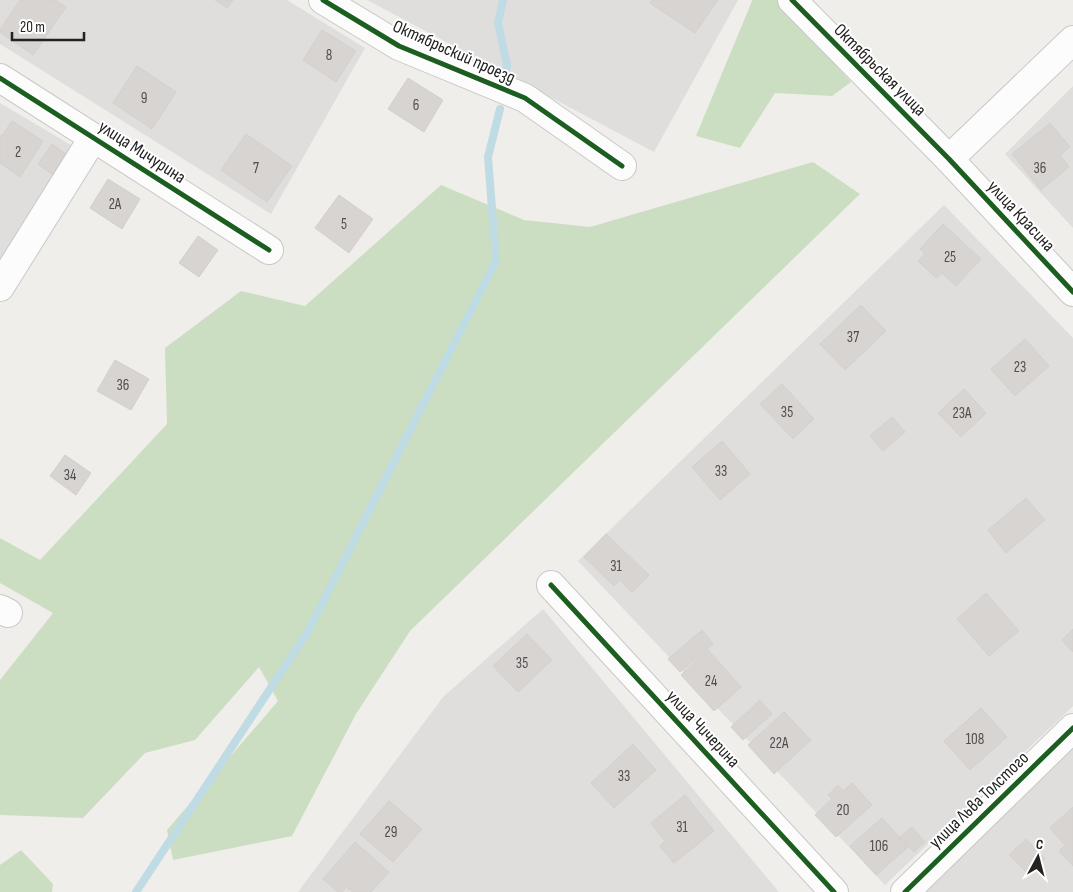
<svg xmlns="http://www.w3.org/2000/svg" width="1073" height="892" viewBox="0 0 1073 892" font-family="'Sofia Sans Condensed',sans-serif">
  <rect width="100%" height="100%" fill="#f0eeeb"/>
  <g fill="#dfdedc">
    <path d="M0,0H287L365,48L271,214L0,44Z"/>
    <path d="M367,0H738L654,152Z"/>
    <path d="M1073,86V228L1005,154Z"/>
    <path d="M0,103L76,148L0,266Z"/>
    <path d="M944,205L1073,338V706L885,885L578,561Z"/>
    <path d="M543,609L779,892H298L443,697Z"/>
    <path d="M1073,732V892H905Z"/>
  </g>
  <g fill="#cbdec1">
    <path d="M752,0H778L851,82L832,96L775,93L740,148L696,136L752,1Z"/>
    <path d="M813,162L860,194L410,631L356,714L292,836L173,860L167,830L278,701L259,667L195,740L145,753L83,818L0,815V680L53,613L0,583V538L40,560L167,424L165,348L241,291L305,306L441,185L524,220L590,227Z"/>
    <path d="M21,850L53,884L52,892H0V865Z"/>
  </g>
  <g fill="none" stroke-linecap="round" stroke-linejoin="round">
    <g stroke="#bfdbe3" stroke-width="8">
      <path d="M503,0L498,23L507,65L506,69"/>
      <path d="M136,892L307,633L496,261L488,157L500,109"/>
    </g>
  </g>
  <g fill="#d7d4d2" stroke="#d3d0cc">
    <path d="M20,0H55L66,7L33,55L0,32V30Z"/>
    <path d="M215,0H233L227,8Z"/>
    <path d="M652,0H718L695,33L650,3Z"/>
    <path d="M322,30L356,51L336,82L303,60Z"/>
    <path d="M137,66L176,92L152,129L113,103Z"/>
    <path d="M408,78L443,100L424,132L388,109Z"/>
    <path d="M12,121L43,141L20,177L0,163V135L2,136Z"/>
    <path d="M1050,123L1070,147L1060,155L1069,167L1041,190L1012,154Z"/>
    <path d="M246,134L292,166L267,202L221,170Z"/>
    <path d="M52,144L70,157L56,177L38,164Z"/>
    <path d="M108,179L140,199L122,229L90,208Z"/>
    <path d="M339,195L373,219L349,253L315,228Z"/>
    <path d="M943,224L981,259L956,286L942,273L936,278L918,261L925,254L920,249Z"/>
    <path d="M198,236L218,250L199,277L179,263Z"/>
    <path d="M861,305L886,331L845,370L820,344Z"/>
    <path d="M1025,339L1049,366L1015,396L991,369Z"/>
    <path d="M115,360L149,379L131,410L97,391Z"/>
    <path d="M782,384L814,419L793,439L760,404Z"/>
    <path d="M964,389L986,413L961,437L938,413Z"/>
    <path d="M892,417L905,432L883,451L870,436Z"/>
    <path d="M722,441L750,474L720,500L692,467Z"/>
    <path d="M65,455L91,473L76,495L50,476Z"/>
    <path d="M1026,498L1045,520L1006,553L988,530Z"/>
    <path d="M606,534L649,575L632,592L620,580L614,586L584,557Z"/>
    <path d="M986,593L1019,631L989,656L957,619Z"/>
    <path d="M1073,629V652L1062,640Z"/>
    <path d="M702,630L713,644L680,672L668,659Z"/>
    <path d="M527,634L552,660L518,692L493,666Z"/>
    <path d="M708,650L741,687L714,711L681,675Z"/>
    <path d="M760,700L772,714L743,740L731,727Z"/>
    <path d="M981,708L1007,737L970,770L944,741Z"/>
    <path d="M784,712L811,740L774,774L748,745Z"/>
    <path d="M633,744L656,770L614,808L591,783Z"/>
    <path d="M852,783L872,805L836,837L815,815L832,799L828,795L838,785L843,791Z"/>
    <path d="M685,795L714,831L674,863L660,846L665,841L651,823Z"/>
    <path d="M389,801L422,829L393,862L360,834Z"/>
    <path d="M1073,807V866L1059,851L1065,845L1050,828Z"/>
    <path d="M882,818L908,847L876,875L850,846Z"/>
    <path d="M912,827L925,842L914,852L900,837Z"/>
    <path d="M1026,839L1045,859L1029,875L1009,855Z"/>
    <path d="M355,842L389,872L371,892H353L346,887L342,892H338L323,879Z"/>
  </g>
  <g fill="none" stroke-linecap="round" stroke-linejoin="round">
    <g stroke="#c9c8c7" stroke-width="30">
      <g id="street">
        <path d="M323,0L399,46L525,98L622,166"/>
        <path d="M792,0L949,159L1073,292"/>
        <path d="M0,78L269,250"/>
        <path d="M949,159L1073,40"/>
        <path d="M0,287L93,138"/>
        <path d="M551,585L834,892"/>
        <path d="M0,609L8,613"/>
        <path d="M905,892L1073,728"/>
      </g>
    </g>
    <use href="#street" stroke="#fdfcfc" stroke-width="28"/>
    <g stroke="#fff" stroke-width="8">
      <g id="cycleway">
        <path d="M323,0L399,46L525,98L622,166"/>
        <path d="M792,0L949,159L1073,292"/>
        <path d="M0,78L269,250"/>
        <path d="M551,585L834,892"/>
        <path d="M905,892L1073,728"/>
      </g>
    </g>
    <use href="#cycleway" stroke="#1b5e20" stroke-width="5"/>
  </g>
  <g text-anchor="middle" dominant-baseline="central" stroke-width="4" stroke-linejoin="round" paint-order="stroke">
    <g font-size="15" fill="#4f4e4e">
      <text x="329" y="55">8</text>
      <text x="144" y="98">9</text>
      <text x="416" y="105">6</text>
      <text x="18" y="152">2</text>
      <text x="256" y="168">7</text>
      <text x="1040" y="168">36</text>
      <text x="115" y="204">2А</text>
      <text x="344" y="224">5</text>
      <text x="950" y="257">25</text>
      <text x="853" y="337">37</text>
      <text x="1020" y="367">23</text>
      <text x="123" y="385">36</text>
      <text x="787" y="412">35</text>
      <text x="962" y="413">23А</text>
      <text x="721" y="471">33</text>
      <text x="70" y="475">34</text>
      <text x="616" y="566">31</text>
      <text x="522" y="663">35</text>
      <text x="711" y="681">24</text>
      <text x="975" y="739">108</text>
      <text x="779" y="743">22А</text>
      <text x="624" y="776">33</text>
      <text x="843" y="810">20</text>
      <text x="682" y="827">31</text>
      <text x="391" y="832">29</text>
      <text x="879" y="846">106</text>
    </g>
    <g font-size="18" fill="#222" stroke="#fff">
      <text transform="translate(454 52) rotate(24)">Октябрьский проезд</text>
      <text transform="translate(880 70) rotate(45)">Октябрьская улица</text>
      <text transform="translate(142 152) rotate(33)">улица Мичурина</text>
      <text transform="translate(1021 216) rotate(47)">улица Красина</text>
      <text transform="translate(703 729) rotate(47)">улица Чичерина</text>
      <text transform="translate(979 800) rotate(-44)">улица Льва Толстого</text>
    </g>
  </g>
  <g transform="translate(1038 857) rotate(7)" stroke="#ffffff" stroke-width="4" paint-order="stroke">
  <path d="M0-4L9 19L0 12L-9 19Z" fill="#222222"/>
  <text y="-8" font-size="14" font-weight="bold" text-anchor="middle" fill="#222222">С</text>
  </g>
  <path d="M12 32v8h72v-8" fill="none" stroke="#222222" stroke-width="2.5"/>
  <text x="20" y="32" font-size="15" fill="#222222" stroke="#ffffff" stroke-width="4" paint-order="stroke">20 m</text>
</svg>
